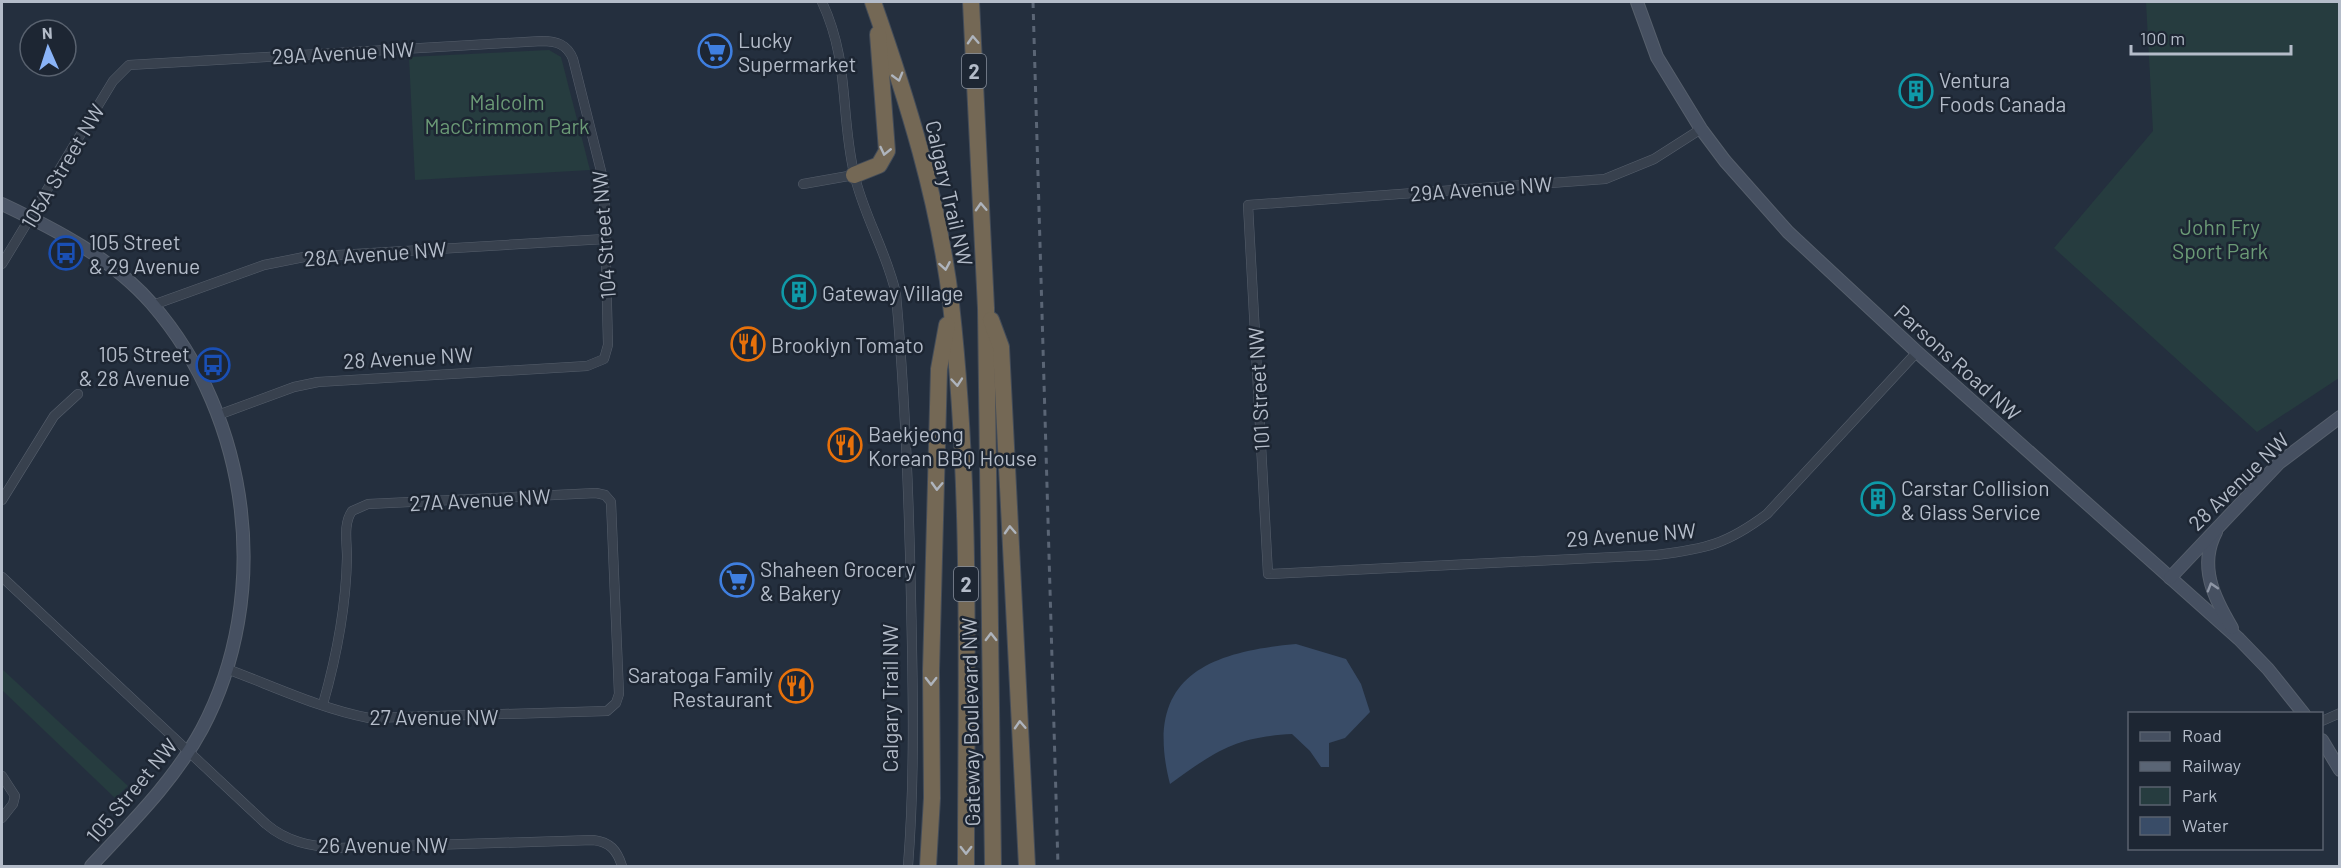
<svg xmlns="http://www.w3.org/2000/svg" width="2341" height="868" viewBox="0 0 2341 868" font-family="Barlow,sans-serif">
  <rect width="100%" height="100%" fill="#242f3e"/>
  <g fill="#263c3f">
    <path d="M2146,2H2339V378L2257,432L2054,248L2153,131Z"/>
    <path d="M549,50L561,57L590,170L415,180L409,57Z"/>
    <path d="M2,669L128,786L115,798L2,690Z"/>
  </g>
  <path fill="#394c67" d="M1296,644L1346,659L1361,684L1370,712L1345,738L1329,743V767H1321L1310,751L1292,734C1234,737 1216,751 1170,784C1143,679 1205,652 1296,644Z"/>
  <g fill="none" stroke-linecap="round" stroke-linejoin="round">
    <g stroke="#565f6c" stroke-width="10">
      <g id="street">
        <path d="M822,2C850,62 840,112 854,173C863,215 887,252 896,294C905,395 909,497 911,598C913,688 915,777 908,866"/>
        <path d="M1701,129L1654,159L1605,179L1248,205L1268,574L1656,555C1706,549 1727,544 1767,514L1917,352"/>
        <path d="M803,184L854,175"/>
        <path d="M2,264L113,81L129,65L542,41C556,41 567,44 573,59L604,183L608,345L604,359L587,366L318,382L294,387L218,415"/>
        <path d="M153,305L264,265L304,257L605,239"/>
        <path d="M2,500L54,416L78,394"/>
        <path d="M2,577L266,824C287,842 310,846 337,848L593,840C610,842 617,850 622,866"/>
        <path d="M227,669C273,686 321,709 369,718L607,711L616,703L619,694L611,502L605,495L596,493L368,504L352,511C343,524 347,542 347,557C346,608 337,655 323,704"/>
        <path d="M2322,721L2340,713"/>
        <path d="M2,776L15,796L13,804L2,818"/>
      </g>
    </g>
    <g stroke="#565f6c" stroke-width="14">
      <g id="secondary">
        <path d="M1637,2L1657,57L1701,129L1725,161L1788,232L1917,352L2239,639L2268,669L2304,714"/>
        <path d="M2,204C55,229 113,259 152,304C251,418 273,595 202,729C174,781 131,823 91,866"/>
        <path d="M2216,532C2198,566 2214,598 2232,628"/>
        <path d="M2170,578L2279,463L2340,417"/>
        <path d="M2322,740L2340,770"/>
      </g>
    </g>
    <g stroke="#434c59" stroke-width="18">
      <g id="highway">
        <path d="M873,2C907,99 939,201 951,304C972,491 966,679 966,866"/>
        <path d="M971,2L986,308L993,866"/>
        <path d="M854,175L879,165L887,151L878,34"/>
        <path d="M991,320L1001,347L1027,866"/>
        <path d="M928,866L932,798L931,671L939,369L947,325"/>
      </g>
    </g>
    <use href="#street" stroke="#38414e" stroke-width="9"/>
    <use href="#secondary" stroke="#465061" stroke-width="12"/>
    <use href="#highway" stroke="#746855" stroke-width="16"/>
    <path stroke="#5a6575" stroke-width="3" stroke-dasharray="6 6" stroke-linecap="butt" d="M1033,2L1058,866"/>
  </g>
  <defs><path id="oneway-chevron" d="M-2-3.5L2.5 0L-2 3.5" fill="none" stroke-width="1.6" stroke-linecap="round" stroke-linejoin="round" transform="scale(1.5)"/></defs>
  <g stroke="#aeb4bd">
    <use href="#oneway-chevron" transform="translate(973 40) rotate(-93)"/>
    <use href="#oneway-chevron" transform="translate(898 77) rotate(74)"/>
    <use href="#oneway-chevron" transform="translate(885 151) rotate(103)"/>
    <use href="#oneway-chevron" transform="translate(981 207) rotate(-93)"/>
    <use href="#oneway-chevron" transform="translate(945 266) rotate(80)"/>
    <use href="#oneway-chevron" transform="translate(957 382) rotate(85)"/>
    <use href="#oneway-chevron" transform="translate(937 486) rotate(92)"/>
    <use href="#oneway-chevron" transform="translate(1010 530) rotate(-93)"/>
    <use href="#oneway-chevron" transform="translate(991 637) rotate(-91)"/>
    <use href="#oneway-chevron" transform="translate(931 681) rotate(90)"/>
    <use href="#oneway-chevron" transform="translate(1020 725) rotate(-93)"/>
    <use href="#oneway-chevron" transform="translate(966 850) rotate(90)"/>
  </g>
  <use stroke="#8e96a5" href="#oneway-chevron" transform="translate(2212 587) rotate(-107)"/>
  <defs>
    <g id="supermarket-ring" transform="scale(1.725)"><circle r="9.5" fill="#1d2633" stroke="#3f7fe0" stroke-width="1.5"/><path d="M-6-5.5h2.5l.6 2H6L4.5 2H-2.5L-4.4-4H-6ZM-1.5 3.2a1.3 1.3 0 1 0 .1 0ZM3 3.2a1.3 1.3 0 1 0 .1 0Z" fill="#3f7fe0"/></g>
    <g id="building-ring" transform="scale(1.725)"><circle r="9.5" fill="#1d2633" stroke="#0f9aa8" stroke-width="1.5"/><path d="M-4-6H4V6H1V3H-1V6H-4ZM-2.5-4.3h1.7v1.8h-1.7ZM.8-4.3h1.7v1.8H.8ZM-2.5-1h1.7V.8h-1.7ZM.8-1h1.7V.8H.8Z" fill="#0f9aa8"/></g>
    <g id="bus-ring" transform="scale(1.725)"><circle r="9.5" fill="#1d2633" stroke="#1a4fb4" stroke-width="1.5"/><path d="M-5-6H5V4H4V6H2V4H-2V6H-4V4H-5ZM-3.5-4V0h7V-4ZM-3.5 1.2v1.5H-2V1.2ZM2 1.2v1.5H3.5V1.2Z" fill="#1a4fb4"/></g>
    <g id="restaurant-ring" transform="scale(1.725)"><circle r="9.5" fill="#1d2633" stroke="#e8710a" stroke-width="1.5"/><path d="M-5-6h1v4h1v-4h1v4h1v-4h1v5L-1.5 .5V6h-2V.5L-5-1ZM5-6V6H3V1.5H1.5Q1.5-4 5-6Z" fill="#e8710a"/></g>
  </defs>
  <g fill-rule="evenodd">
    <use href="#supermarket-ring" x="715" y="51"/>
    <use href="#building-ring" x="1916" y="91"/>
    <use href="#bus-ring" x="66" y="253"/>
    <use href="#building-ring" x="799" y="292"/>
    <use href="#restaurant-ring" x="748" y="344"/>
    <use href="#bus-ring" x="213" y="365"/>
    <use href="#restaurant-ring" x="845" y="445"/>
    <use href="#building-ring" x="1878" y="499"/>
    <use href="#supermarket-ring" x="737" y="580"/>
    <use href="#restaurant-ring" x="796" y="686"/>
  </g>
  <g text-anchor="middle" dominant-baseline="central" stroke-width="5" stroke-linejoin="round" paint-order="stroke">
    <g fill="#1d2633" stroke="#878f9c" stroke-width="1.5">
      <rect x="962" y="54" width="24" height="34" rx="4.5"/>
      <rect x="954" y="567" width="24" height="34" rx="4.5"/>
    </g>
    <g font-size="20" font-weight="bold" fill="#b4bcc9">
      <text x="974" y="71">2</text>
      <text x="966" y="584">2</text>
    </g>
    <g font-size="21" fill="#b4bcc9" stroke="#1d2633" text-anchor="start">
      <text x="738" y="39">Lucky<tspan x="738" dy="24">Supermarket</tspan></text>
      <text x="1939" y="79">Ventura<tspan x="1939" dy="24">Foods Canada</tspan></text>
      <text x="89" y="241">105 Street<tspan x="89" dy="24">&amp; 29 Avenue</tspan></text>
      <text x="822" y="292">Gateway Village</text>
      <text x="771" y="344">Brooklyn Tomato</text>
      <text x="190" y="353" text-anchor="end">105 Street<tspan x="190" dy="24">&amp; 28 Avenue</tspan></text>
      <text x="868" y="433">Baekjeong<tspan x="868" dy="24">Korean BBQ House</tspan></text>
      <text x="1901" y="487">Carstar Collision<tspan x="1901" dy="24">&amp; Glass Service</tspan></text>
      <text x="760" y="568">Shaheen Grocery<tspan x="760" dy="24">&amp; Bakery</tspan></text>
      <text x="773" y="674" text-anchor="end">Saratoga Family<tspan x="773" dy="24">Restaurant</tspan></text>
    </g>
    <g font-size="21" fill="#b4bcc9" stroke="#1d2633">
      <text transform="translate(343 52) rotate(-3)">29A Avenue NW</text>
      <text transform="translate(62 166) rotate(-59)">105A Street NW</text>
      <text transform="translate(1481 188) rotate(-4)">29A Avenue NW</text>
      <text transform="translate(950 193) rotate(77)">Calgary Trail NW</text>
      <text transform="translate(603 235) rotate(-94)">104 Street NW</text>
      <text transform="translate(375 253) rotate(-4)">28A Avenue NW</text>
      <text transform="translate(408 357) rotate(-3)">28 Avenue NW</text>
      <text transform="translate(1958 362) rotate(42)">Parsons Road NW</text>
      <text transform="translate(1258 389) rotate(-93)">101 Street NW</text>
      <text transform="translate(2238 481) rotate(-44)">28 Avenue NW</text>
      <text transform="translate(480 499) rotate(-3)">27A Avenue NW</text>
      <text transform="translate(1631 534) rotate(-4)">29 Avenue NW</text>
      <text transform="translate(889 698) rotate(-90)">Calgary Trail NW</text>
      <text x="434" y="716">27 Avenue NW</text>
      <text transform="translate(970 722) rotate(-91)">Gateway Boulevard NW</text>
      <text transform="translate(131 790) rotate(-50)">105 Street NW</text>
      <text x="383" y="844">26 Avenue NW</text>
    </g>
    <g font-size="21" fill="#6b9a76" stroke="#1d2633">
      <text x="507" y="101">Malcolm<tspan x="507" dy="24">MacCrimmon Park</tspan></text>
      <text x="2220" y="226">John Fry<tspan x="2220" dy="24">Sport Park</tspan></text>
    </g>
  </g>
  <rect width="2341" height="868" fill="none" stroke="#b4bcc9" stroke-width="6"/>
  <rect x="2128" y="712" width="195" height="138" fill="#1d2633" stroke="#59626f" stroke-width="1.5"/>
  <rect x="2140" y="732" width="30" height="9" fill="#465061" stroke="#59626f" stroke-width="1.5"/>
  <text x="2182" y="742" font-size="18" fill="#b4bcc9">Road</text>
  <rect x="2140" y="762" width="30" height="9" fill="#5a6575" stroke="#59626f" stroke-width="1.5"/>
  <text x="2182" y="772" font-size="18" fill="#b4bcc9">Railway</text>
  <rect x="2140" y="787" width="30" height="18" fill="#263c3f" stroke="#59626f" stroke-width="1.5"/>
  <text x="2182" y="802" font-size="18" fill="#b4bcc9">Park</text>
  <rect x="2140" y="817" width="30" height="18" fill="#394c67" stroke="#59626f" stroke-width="1.5"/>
  <text x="2182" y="832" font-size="18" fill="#b4bcc9">Water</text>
  <g transform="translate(48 48) rotate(357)"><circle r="28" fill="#1d2633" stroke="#59626f" stroke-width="1.5"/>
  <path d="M0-4.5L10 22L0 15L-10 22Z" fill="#8ab4f8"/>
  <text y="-9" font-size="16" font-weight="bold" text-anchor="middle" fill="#b4bcc9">N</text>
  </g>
  <path d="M2131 45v9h160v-9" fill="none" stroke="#b4bcc9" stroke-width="3"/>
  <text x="2140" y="45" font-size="18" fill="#b4bcc9" stroke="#1d2633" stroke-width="4.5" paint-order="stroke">100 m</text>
</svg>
